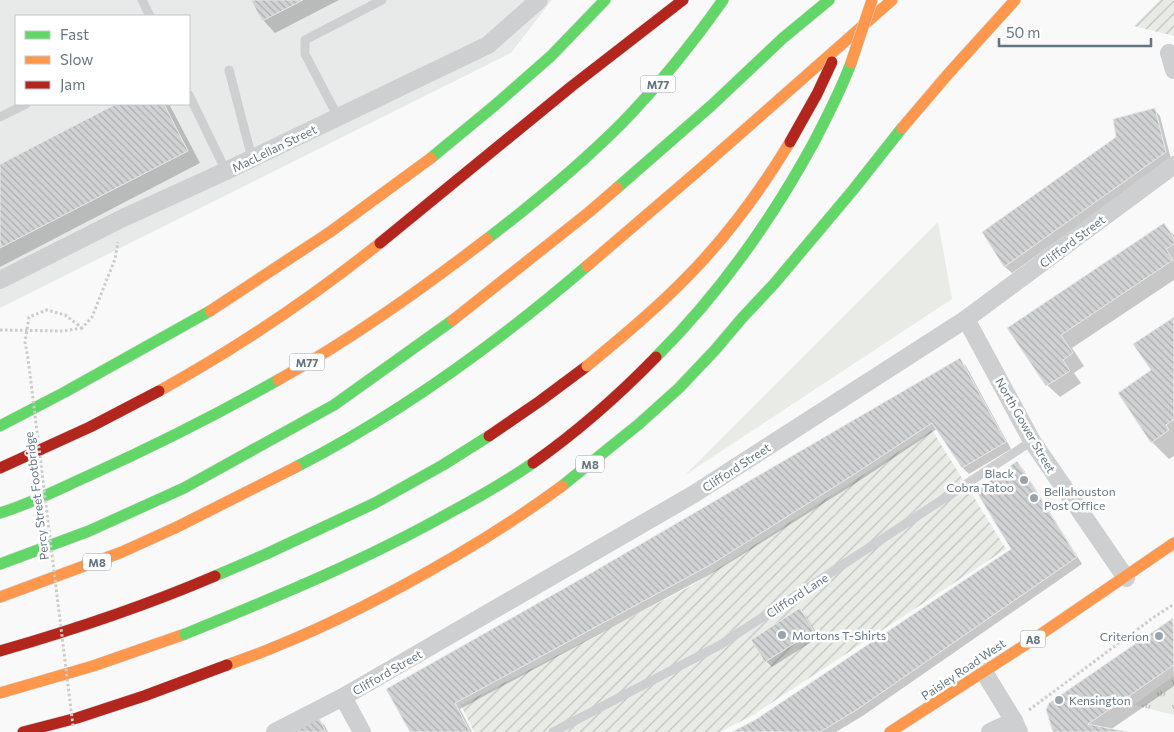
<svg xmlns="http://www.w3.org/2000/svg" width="1174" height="732" viewBox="0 0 1174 732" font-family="Commissioner,sans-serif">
  <defs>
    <pattern id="park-tufts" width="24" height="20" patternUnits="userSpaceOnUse" patternTransform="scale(1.25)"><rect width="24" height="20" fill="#e8ebe6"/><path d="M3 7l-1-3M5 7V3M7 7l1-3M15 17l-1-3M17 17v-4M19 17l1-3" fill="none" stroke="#c0c3c0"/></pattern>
    <pattern id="garden-furrows" width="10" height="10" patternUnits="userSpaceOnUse" patternTransform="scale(1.25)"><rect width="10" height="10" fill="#e8ebe6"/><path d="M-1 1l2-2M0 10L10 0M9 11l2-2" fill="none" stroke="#c0c3c0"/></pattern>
    <pattern id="building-back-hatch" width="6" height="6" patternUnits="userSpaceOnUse" patternTransform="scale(1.25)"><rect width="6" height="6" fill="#d0d2d3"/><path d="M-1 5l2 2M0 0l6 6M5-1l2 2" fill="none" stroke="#acafb1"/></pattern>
  </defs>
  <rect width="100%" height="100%" fill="#f9f9f9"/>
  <path fill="#e8e9e9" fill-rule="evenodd" d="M0,0H552L511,53L0,308ZM16,16H189V104H16Z"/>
  <path fill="#e8ebe6" d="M938,222L952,299L685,475Z"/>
  <path fill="url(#park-tufts)" d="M1174,676V715L1134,705Z"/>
  <g fill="url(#garden-furrows)">
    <path d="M1160,0H1174V36L1134,26Z"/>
    <path d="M932,430L1006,549L753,715L720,732H474L461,705L691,586Z"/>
  </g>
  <g fill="#0003">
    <path d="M252,0H339L275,33L263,20Z"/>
    <path d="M119,104H169L200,163L0,267V165Z"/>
    <path d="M1154,109L1160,116L1171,159L1012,273L1005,267L984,232L1117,137Z"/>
    <path d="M1164,225L1174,235V280L1072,348L1084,366L1074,373L1081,383L1060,397L1047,385L1009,328Z"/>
    <path d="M1174,318V456L1169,459L1152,442L1153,371Z"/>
    <path d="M960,360L966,366L1011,449L969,474L963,468L937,429L859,481L718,570L460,709L472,732H411L587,577Z"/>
    <path d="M1017,463L1023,469L1082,564L864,715L836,732H734L756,721L1013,549Z"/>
    <path d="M800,610L806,616L819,637L772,667L766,661Z"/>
    <path d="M1173,619L1174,686L1110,730L1122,732H1054L1050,704Z"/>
    <path d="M319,720L325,726L328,732H295Z"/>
  </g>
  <g fill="url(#building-back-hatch)" stroke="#e8e8e8">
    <path d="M251,0H303L262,21Z"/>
    <path d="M116,104H164L188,151L0,248V164Z"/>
    <path d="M1155,108L1166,152L1004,267L982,232L1116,137L1113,119Z"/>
    <path d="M1164,223L1174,238V244L1166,249L1173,260L1061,335L1073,353L1063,360L1070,371L1046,386L1007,328Z"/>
    <path d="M1174,317V419L1166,425L1169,430L1151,443L1118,393L1151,370L1133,344Z"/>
    <path d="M960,358L1006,442L962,468L932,423L853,475L712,564L455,703L470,732H410L386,689L586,576Z"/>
    <path d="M1017,461L1077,557L858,709L820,732H732L755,720L1011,549L976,491Z"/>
    <path d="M800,608L814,631L765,662L751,640Z"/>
    <path d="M1173,618L1174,665L1088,724L1128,732H1053L1046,710L1049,703Z"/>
    <path d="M319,718L326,732H292Z"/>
  </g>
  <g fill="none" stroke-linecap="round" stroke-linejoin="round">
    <g stroke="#d5d6d7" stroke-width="12">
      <g id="fast">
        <path d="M431,158L494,106L551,56L605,0"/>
        <path d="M617,188L712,105L783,38L829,0"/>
        <path d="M487,239C534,203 579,166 621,124C658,86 692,44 723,0"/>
        <path d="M0,426L65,392L210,311"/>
        <path d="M296,467C402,413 497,343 587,266"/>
        <path d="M562,486L639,424L679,388L715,350L743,317L774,284L853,190L902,128"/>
        <path d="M0,513C30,504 59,489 88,476C152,447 216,415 278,380"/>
        <path d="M0,564L89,531L184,488L334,405L453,320"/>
        <path d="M215,576L264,555L375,503L443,465L489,436"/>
      </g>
    </g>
    <g stroke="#d5d6d7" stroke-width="12">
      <g id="slow">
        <path d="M902,128L949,73L1015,0"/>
        <path d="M587,266L699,170L892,0"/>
        <path d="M210,311L330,232L431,158"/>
        <path d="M453,320L588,213L617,188"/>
        <path d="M278,380C352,339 420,290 487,239"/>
        <path d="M159,391C237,348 311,298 380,243"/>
        <path d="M0,597L122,552L177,527L296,467"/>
        <path d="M227,665C244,659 261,653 277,646C339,621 399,589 457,555C493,534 528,511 562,486"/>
        <path d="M0,693L93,666L185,634"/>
        <path d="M890,732L1025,645L1174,543"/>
      </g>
    </g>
    <g stroke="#d5d6d7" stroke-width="12">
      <g id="jam">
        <path d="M380,243L572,86L683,0"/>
        <path d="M489,436L540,401L587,366"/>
        <path d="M0,468L90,427L159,391"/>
        <path d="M0,651C73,630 145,606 215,576"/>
        <path d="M23,732L77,718L144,696L227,665"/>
      </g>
    </g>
    <g stroke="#cbcccd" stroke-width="3" stroke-dasharray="2.5 2.5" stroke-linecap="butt">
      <path d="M77,324L82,328L92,317L115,259L118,242"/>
      <path d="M0,330L63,331L82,328"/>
      <path d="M1029,710L1154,617L1174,604"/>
    </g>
    <g stroke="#cecfd0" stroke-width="9">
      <path d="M142,0L150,16"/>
      <path d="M229,70L252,158"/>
      <path d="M189,95L226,171"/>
      <path d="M0,117L26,104"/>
      <path d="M338,117L305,54V40L382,0"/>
      <path d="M553,732L720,645L1032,441"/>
    </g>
    <g stroke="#cecfd0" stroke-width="18">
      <path d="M1169,53L1174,70"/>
      <path d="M0,280L123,218L226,171L488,45L539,0"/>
      <path d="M966,319L1032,441L1126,578"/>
      <path d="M984,672L1014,721L1019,732"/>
      <path d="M343,697L362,732"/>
      <path d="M275,732L343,697L694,494L966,319L1174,165"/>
      <path d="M990,732L1014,721"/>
    </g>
    <use href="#fast" stroke="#63d668" stroke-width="11"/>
    <use href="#slow" stroke="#ff974d" stroke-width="11"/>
    <use href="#jam" stroke="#b3261e" stroke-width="11"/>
    <g stroke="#d5d6d6" stroke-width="12" stroke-linecap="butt">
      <g id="fast-bridge">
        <path d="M656,357C719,294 771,221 814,142C827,117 841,90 851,63"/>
        <path d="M185,634C276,597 366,560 451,512C479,497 507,481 533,463"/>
      </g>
    </g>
    <g stroke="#d5d6d6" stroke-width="12" stroke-linecap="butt">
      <g id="slow-bridge">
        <path d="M851,63L872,0"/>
        <path d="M587,366C622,337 657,308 689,275C728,235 761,190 790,142"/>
      </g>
    </g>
    <g stroke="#d5d6d6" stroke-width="12" stroke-linecap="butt">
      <g id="jam-bridge">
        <path d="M790,142L817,94L832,62"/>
        <path d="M533,463C577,432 618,396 656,357"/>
      </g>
    </g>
    <path stroke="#cbcccd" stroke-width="3" stroke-dasharray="2.5 2.5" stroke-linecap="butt" d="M73,726L28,358L25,342L29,317L47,310L65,315L77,324"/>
    <use href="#fast-bridge" stroke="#63d668" stroke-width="11"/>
    <use href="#slow-bridge" stroke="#ff974d" stroke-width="11"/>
    <use href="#jam-bridge" stroke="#b3261e" stroke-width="11"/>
  </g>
  <g fill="#99a4ac" stroke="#fff" stroke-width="2">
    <circle cx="1024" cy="480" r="5"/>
    <circle cx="1034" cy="498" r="5"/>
    <circle cx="782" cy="635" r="5"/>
    <circle cx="1159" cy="636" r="5"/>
    <circle cx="1059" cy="700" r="5"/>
  </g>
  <g text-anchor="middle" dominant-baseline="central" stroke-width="5" stroke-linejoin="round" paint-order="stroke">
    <g fill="#fff" stroke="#939fa8" stroke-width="1">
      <rect x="640.5" y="75.5" width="35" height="17" rx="4"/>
      <rect x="289.5" y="353.5" width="35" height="17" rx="4"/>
      <rect x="576" y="455.5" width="28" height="17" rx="4"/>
      <rect x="83" y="553.5" width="28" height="17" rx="4"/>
      <rect x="1020.5" y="630.5" width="25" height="17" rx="4"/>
    </g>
    <g font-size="11" font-weight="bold" fill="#657683">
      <text x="658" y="84">M77</text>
      <text x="307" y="362">M77</text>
      <text x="590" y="464">M8</text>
      <text x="97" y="562">M8</text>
      <text x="1033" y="639">A8</text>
    </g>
    <g font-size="12" fill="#657683" stroke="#fff">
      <text transform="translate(274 148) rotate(-26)">MacLellan Street</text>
      <text transform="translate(1072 241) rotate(-37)">Clifford Street</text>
      <text transform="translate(1026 425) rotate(60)">North Gower Street</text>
      <text transform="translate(736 467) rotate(-33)">Clifford Street</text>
      <text transform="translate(36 496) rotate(-97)">Percy Street Footbridge</text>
      <text transform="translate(797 595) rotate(-33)">Clifford Lane</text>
      <text transform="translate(963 669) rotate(-34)">Paisley Road West</text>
      <text transform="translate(387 672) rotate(-30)">Clifford Street</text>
    </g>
    <g font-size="12" fill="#657683" stroke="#fff" text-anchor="start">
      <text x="1014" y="473" text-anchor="end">Black<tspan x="1014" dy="14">Cobra Tatoo</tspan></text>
      <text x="1044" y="491">Bellahouston<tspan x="1044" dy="14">Post Office</tspan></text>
      <text x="792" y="635">Mortons T-Shirts</text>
      <text x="1149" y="636" text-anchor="end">Criterion</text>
      <text x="1069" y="700">Kensington</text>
    </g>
  </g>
  <rect x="15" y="15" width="175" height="90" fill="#ffffff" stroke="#c1c8cd"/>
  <rect x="25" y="31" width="25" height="8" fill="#63d668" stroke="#c1c8cd"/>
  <text x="60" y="40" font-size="15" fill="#657683">Fast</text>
  <rect x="25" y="56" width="25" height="8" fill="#ff974d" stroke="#c1c8cd"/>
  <text x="60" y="65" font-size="15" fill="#657683">Slow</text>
  <rect x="25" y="81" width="25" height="8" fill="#b3261e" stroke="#c1c8cd"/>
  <text x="60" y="90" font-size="15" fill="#657683">Jam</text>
  <path d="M999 38v8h152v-8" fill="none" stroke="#657683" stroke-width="2.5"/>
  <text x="1006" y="38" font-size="15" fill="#657683" stroke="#ffffff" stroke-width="4" paint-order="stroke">50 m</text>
</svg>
